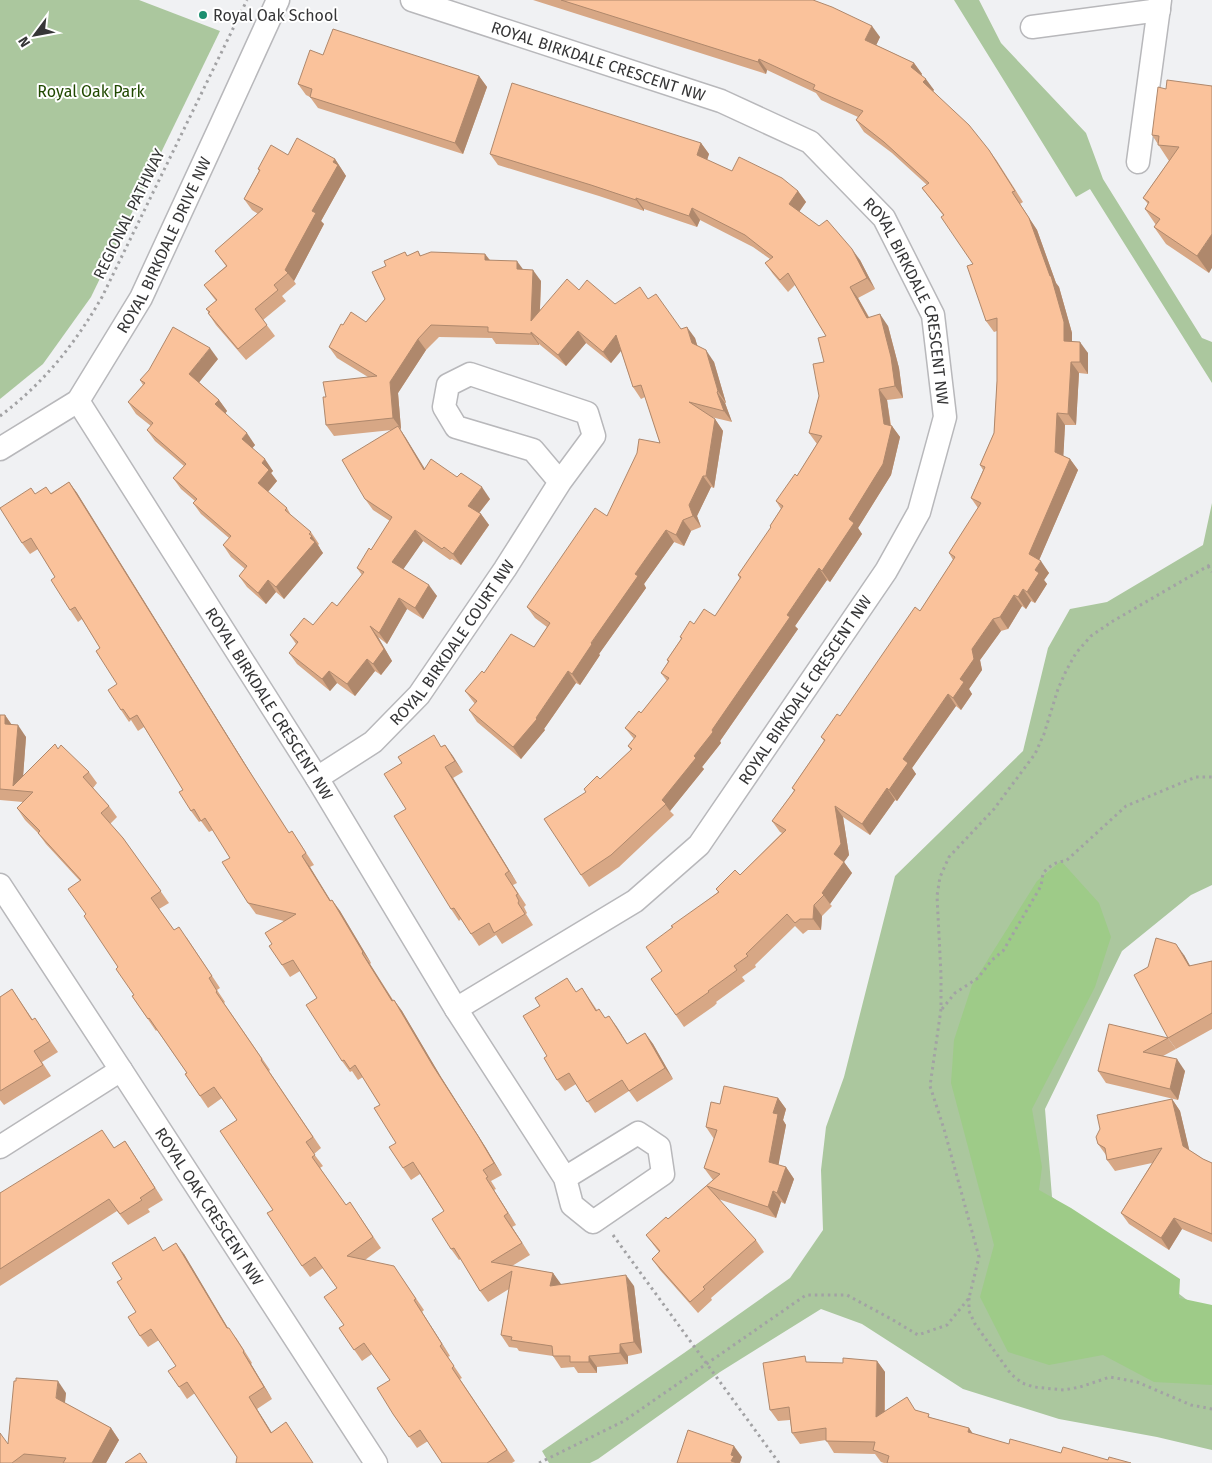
<svg xmlns="http://www.w3.org/2000/svg" width="1212" height="1463" viewBox="0 0 1212 1463" font-family="'Fira Sans',sans-serif">
  <rect width="100%" height="100%" fill="#f0f1f3"/>
  <g fill="#abc79e">
    <path d="M0,0H139L220,31L91,297L43,364L0,399Z"/>
    <path d="M954,0H979L1001,43L1086,133L1103,179L1202,338L1212,342V383L1090,189L1076,197Z"/>
    <path d="M1212,503V885L1191,895L1122,951L1045,1109L1052,1197L1212,1319V1450L1157,1437L1059,1419L963,1389L862,1324L821,1309L720,1372L598,1459L590,1463H549L542,1451L684,1353L790,1278L823,1230L821,1170L826,1127L844,1077L895,876L1023,751L1048,648L1070,609L1107,602L1203,545Z"/>
  </g>
  <path fill="#9ecb88" d="M1061,861L1099,903L1111,937L1095,987L1032,1109L1042,1167L1039,1190L1071,1208L1180,1279L1179,1298L1212,1305V1385L1154,1382L1103,1355L1049,1365L1008,1352L980,1297L994,1245L951,1083L954,1040L972,985L1037,881Z"/>
  <g fill="none" stroke-linecap="round" stroke-linejoin="round">
    <g stroke="#b8b8bb" stroke-width="25">
      <g id="street">
        <path id="s1" d="M412,0L721,101L810,142L884,218L933,315L945,417L919,512L886,571L699,845L635,901L456,1009"/>
        <path d="M1032,27L1159,10"/>
        <path d="M1138,162L1160,0"/>
        <path id="s2" d="M78,401L317,778L456,1009L565,1178L572,1205L593,1222L663,1174L659,1147L638,1133L565,1178"/>
        <path id="s3" d="M0,449L78,401L141,298L220,127L278,0"/>
        <path id="s4" d="M317,778L373,742L419,695L505,569L560,482L594,436L587,413L470,374L448,385L444,407L456,427L533,450L560,482"/>
        <path d="M0,885L121,1070"/>
        <path id="s5" d="M0,1147L121,1070L376,1463"/>
      </g>
    </g>
    <g stroke="#a2a2a4" stroke-width="3" stroke-dasharray="2.5 4" stroke-linecap="butt">
      <path d="M0,416C44,383 75,344 102,297L247,0"/>
      <path d="M1208,566L1212,572"/>
      <path d="M942,1009L955,993L978,978L992,960L1003,951L1041,886L1043,873C1050,866 1056,861 1066,861L1126,806L1196,777H1212"/>
      <path d="M613,1235L779,1463"/>
      <path d="M969,1298V1311L975,1324L1011,1374L1022,1383L1034,1387L1064,1390L1080,1387L1110,1377L1137,1382L1191,1405L1212,1409"/>
      <path d="M539,1463L624,1421L806,1295H847L893,1320L918,1335L947,1325L969,1298L979,1257L944,1129L930,1086L941,1009V975L937,896L940,877L949,857L994,809L1035,754L1044,734L1058,689L1066,671L1076,653L1091,636L1113,621L1208,566L1212,562"/>
    </g>
    <use href="#street" stroke="#fff" stroke-width="22"/>
  </g>
  <g fill="#d7a785">
    <path d="M533,0H813L880,37L876,45L914,63L922,74L921,75L934,90L933,91L989,150L997,161L1023,202L1020,204L1037,230L1056,283L1059,287L1072,333V342L1088,353V374L1079,373L1076,425H1065L1063,456L1070,459L1078,470L1039,560L1049,573L1044,580L1047,584L1035,603L1031,601L1026,609L1022,606L1008,629L1001,631L980,660L982,670L969,689L972,694L961,710L956,706L912,768L916,774L897,801L895,800L870,835L843,817L849,855L844,862L852,873L830,904L832,906L822,916L821,930H808L803,934L795,926L755,965L756,967L742,977L745,981L716,1002L717,1003L714,1006L684,1027L651,979L662,971L673,927L718,892L716,889L740,875L782,833L780,832L772,821L794,791L792,788L824,741L821,737L840,716L920,611L953,560L949,553L978,508L971,498L983,470L980,465L994,433L997,381V331L994,332L986,321L973,264L943,215L922,188L927,185L892,153L864,132L856,120L858,117L821,100L816,93L767,70L766,74Z"/>
    <path d="M323,55L479,76L487,87L463,154L318,108L310,97L306,95L298,84Z"/>
    <path d="M1166,89L1209,273L1166,244L1154,227L1156,225L1145,209L1148,204L1143,198L1169,161L1152,135Z"/>
    <path d="M701,143L709,154L707,160L732,171L798,191L806,202L799,211L860,260L875,289L858,298L869,317L888,326L899,368L903,398L887,400L891,425L900,437L891,475L858,528L862,534L830,582L827,580L795,626L798,629L720,741L721,743L702,767L704,769L670,811L674,815L619,867L589,887L581,875L586,792L631,750L628,746L634,739L625,728L641,713L667,681L661,673L668,662L667,660L681,639L680,637L694,624L715,616L740,579L738,575L771,528L770,526L781,509L776,501L797,476L817,444L809,433L819,396L824,362L826,336L795,285L788,292L773,274L765,263L770,259L753,247L700,220L697,227L644,209V211L599,196L498,165L490,154Z"/>
    <path d="M288,155L335,159L346,176L321,221L324,224L294,281L296,284L282,296L286,301L263,320L275,336L246,360L216,325L208,313H209L206,309L216,301L204,285L226,266L215,251L258,214L252,210L244,199L259,171L258,169Z"/>
    <path d="M418,251L421,256L485,254L490,260L524,270L541,281L540,310L579,290L615,304L648,299L681,329L695,338L697,346L714,362L726,403H725L732,422L711,417L715,419L723,431L714,488L711,487L697,516L701,527L691,531L684,546L674,542L644,584L646,588L599,654L600,655L580,685L576,683L544,729L545,730L521,759L477,722L469,710L475,704L465,691L484,673L534,647L547,627L535,618L527,607L607,516L660,443L645,397L641,399L633,387L621,351L611,363L586,343L566,366L539,344V345L496,344L492,338L439,337L426,350L398,393L401,429H400L425,469L490,499L479,513L481,514L489,525L461,565L452,559L450,560L423,541L403,569L437,596L423,619L407,609L387,644L378,637L392,661L381,675L375,671L355,696L337,683L330,691L297,664L289,653L296,644L290,635L313,625L337,606L362,575L357,568L371,550L390,521L373,510L365,499L392,430L334,436L326,425V397L368,377L337,358L329,347L343,325L366,322L385,299L386,266L405,252L407,256Z"/>
    <path d="M218,359L199,382L219,400L227,411L225,414L255,445L252,448L273,471L271,473L277,481L268,492L287,508L292,517L311,532L319,544L318,545L320,548H319L323,553L284,599L276,592L266,604L247,587L239,576L245,569L231,557L223,545L229,538L201,514L193,503L195,501L181,489L173,478L184,466L155,441L147,430L151,426L136,414L128,402L143,385L140,380Z"/>
    <path d="M69,482L77,493L252,775L289,833L292,831L314,865L310,867L331,901L332,900L340,911L371,963L370,964L393,1000H394L402,1011L441,1077L486,1148L502,1175L491,1181L496,1189L494,1190L516,1225L512,1227L530,1255L512,1266L553,1273L561,1285L634,1286L642,1353L628,1356V1364L597,1367V1373H578L574,1367L561,1368L553,1356L519,1351L517,1348L509,1347L501,1335L509,1289L488,1302L480,1291L461,1259L459,1260L451,1249L444,1211L420,1174L411,1180L403,1168L396,1143L380,1105L363,1077L358,1080L352,1071L350,1072L342,1061L317,998L300,971L290,977L282,965L272,944L284,921L256,914L248,903L230,858L213,830L209,832L201,821L199,822L191,811L183,790L144,727L138,731L131,720L129,722L121,710L117,684L100,648L82,619L78,622L70,610L55,577L38,549L30,554L22,543L31,488L35,494L51,493Z"/>
    <path d="M0,715H5L12,725L26,737L23,776L58,749L89,772L97,783L93,788L109,806L117,817L110,824L123,838L169,903L159,909L174,930L187,938L220,988L217,990L225,1002L224,1003L270,1070L269,1071L321,1148L314,1154L323,1166L320,1168L346,1205L350,1202L381,1248L365,1260L402,1278L424,1310L422,1312L450,1356L448,1357L462,1378L460,1379L515,1461L512,1463H442L428,1441L417,1448L393,1414L390,1380L372,1354L362,1361L339,1328L344,1325L337,1288L323,1268L310,1277L302,1266L273,1210L237,1120L222,1098L208,1108L185,1074L187,1073L157,1030L156,1031L132,996L134,995L118,967L86,914L80,881L46,844L38,833L25,820L17,808L23,802L0,800Z"/>
    <path d="M445,745L463,772L453,778L517,883L513,885L526,905L524,907L527,913L526,914L533,925L502,944L496,935L479,946L461,919L459,921L451,909L406,809L442,746Z"/>
    <path d="M1184,955L1190,966L1212,961V1029L1176,1049L1168,1038Z"/>
    <path d="M582,988L597,1010L605,1018L609,1016L627,1044L645,1033L653,1044L673,1079L637,1102L629,1091L595,1113L576,1084L565,1091L557,1080L547,1056L577,992Z"/>
    <path d="M12,989L33,1020L43,1030L58,1052L42,1062L51,1076L4,1105L0,1100V997Z"/>
    <path d="M1168,1038L1176,1049L1163,1056L1185,1071L1178,1100L1106,1083L1098,1071Z"/>
    <path d="M778,1098L786,1109L783,1120L786,1125L778,1165L786,1167L794,1179L785,1204L781,1202L776,1218L718,1199L756,1240L764,1252L711,1298L712,1300L698,1313L660,1270L652,1259L659,1252L646,1235L668,1219L713,1180L704,1168L714,1139L706,1127L720,1104Z"/>
    <path d="M1172,1099L1180,1111L1189,1150L1203,1159L1212,1163V1242L1182,1229L1169,1250L1129,1224L1121,1213L1152,1163L1115,1171L1107,1160L1106,1155L1098,1144Z"/>
    <path d="M125,1141L163,1200L148,1209L150,1212L128,1225L117,1211L0,1286V1193L114,1148Z"/>
    <path d="M164,1251L184,1254L228,1328L237,1339L252,1363L251,1364L272,1399L257,1409L271,1432L237,1457L195,1393L187,1399L179,1387L176,1366L159,1340L148,1347L140,1336L136,1312L122,1279Z"/>
    <path d="M877,1361L885,1372V1412L916,1410L932,1418L969,1428L973,1434L1009,1444L1061,1453L1131,1463H884L881,1462L875,1454L834,1453L826,1440L800,1444L792,1433L790,1420L778,1421L770,1410L809,1362L843,1363Z"/>
    <path d="M66,1393L65,1403L111,1428L119,1440L106,1463H0L8,1444Z"/>
  </g>
  <g fill="#af886c">
    <path d="M872,26L880,37L873,52L865,40Z"/>
    <path d="M759,59L767,70L766,74L758,62Z"/>
    <path d="M914,63L922,74L919,78L911,67Z"/>
    <path d="M479,76L487,87L463,154L455,143Z"/>
    <path d="M926,79L934,90L931,93L923,82Z"/>
    <path d="M701,143L709,154L705,166L697,155Z"/>
    <path d="M335,159L346,176L321,221L324,224L294,281L285,270L312,211Z"/>
    <path d="M798,191L806,202L797,215L789,204Z"/>
    <path d="M1012,192L1037,230L1056,283L1059,287L1072,333V353L1064,341L1050,276Z"/>
    <path d="M636,198L644,209V211L636,200Z"/>
    <path d="M692,208L700,220L697,227L689,216Z"/>
    <path d="M1212,234V268L1209,273L1197,256Z"/>
    <path d="M852,249L860,260L875,289L867,278Z"/>
    <path d="M485,254L493,265L485,260Z"/>
    <path d="M517,261L525,272L517,269Z"/>
    <path d="M533,270L541,281L539,332L531,321Z"/>
    <path d="M850,287L858,298L875,329L867,318Z"/>
    <path d="M880,314L888,326L899,368L903,398L895,386Z"/>
    <path d="M687,327L695,338L700,354L692,343Z"/>
    <path d="M578,331L586,343L566,366L558,355Z"/>
    <path d="M531,332L539,344V345L531,334Z"/>
    <path d="M616,335L624,347L611,363L603,352Z"/>
    <path d="M418,339L426,350L398,393L401,429L393,418L390,382Z"/>
    <path d="M1080,342L1088,353V374L1080,362Z"/>
    <path d="M210,348L218,359L197,385L189,374Z"/>
    <path d="M706,350L714,362L726,403L718,391Z"/>
    <path d="M1071,362L1079,373L1076,425L1068,414Z"/>
    <path d="M879,389L887,400L891,430L892,426L900,437L891,475L858,528L862,534L830,582L822,571L849,519L884,424Z"/>
    <path d="M717,392L725,403L732,422L724,411Z"/>
    <path d="M219,400L227,411L223,416L215,404Z"/>
    <path d="M1057,413L1065,425L1063,464L1055,452Z"/>
    <path d="M715,419L723,431L714,488L706,476Z"/>
    <path d="M398,426L406,438L432,481L424,470Z"/>
    <path d="M247,433L255,445L250,451L242,439Z"/>
    <path d="M265,459L273,471L271,473L277,481L266,494L258,483L262,463Z"/>
    <path d="M1070,459L1078,470L1037,565L1029,554Z"/>
    <path d="M703,476L711,487L697,516L701,527L693,516L689,505Z"/>
    <path d="M69,482L77,493L252,775L297,844L244,763Z"/>
    <path d="M482,487L490,499L476,517L468,506Z"/>
    <path d="M481,514L489,525L461,565L453,554Z"/>
    <path d="M683,520L691,531L684,546L676,535Z"/>
    <path d="M415,530L423,541L400,574L392,562Z"/>
    <path d="M666,530L674,542L644,584L646,588L599,654L600,655L580,685L572,674L635,574Z"/>
    <path d="M312,536L323,553L284,599L276,587Z"/>
    <path d="M1041,561L1049,573L1044,580L1047,584L1035,603L1027,592L1035,570Z"/>
    <path d="M819,568L827,580L795,626L798,629L720,741L721,743L702,767L704,769L670,811L662,800L694,756L712,730L787,615Z"/>
    <path d="M268,580L276,592L266,604L258,593Z"/>
    <path d="M429,585L437,596L423,619L415,608Z"/>
    <path d="M1023,589L1031,601L1026,609L1018,597Z"/>
    <path d="M1014,595L1022,606L1008,629L1000,617Z"/>
    <path d="M399,598L407,609L387,644L379,633Z"/>
    <path d="M993,619L1001,631L980,660L982,670L969,689L972,694L961,710L953,698L960,679L972,649Z"/>
    <path d="M370,626L378,637L392,661L381,675L373,664Z"/>
    <path d="M367,659L375,671L355,696L347,684Z"/>
    <path d="M329,671L337,683L330,691L322,679Z"/>
    <path d="M568,671L576,683L544,729L545,730L521,759L513,747L536,718Z"/>
    <path d="M948,694L956,706L912,768L916,774L897,801L889,790L903,759Z"/>
    <path d="M5,715L13,727L5,724Z"/>
    <path d="M18,725L26,737L22,791L13,786Z"/>
    <path d="M445,745L453,756L463,772L455,761Z"/>
    <path d="M445,767L453,778L517,883L509,871Z"/>
    <path d="M887,788L895,800L870,835L862,824Z"/>
    <path d="M835,806L843,817L849,855L844,862L852,873L830,904L822,893L834,854Z"/>
    <path d="M302,856L310,867L338,913L330,901Z"/>
    <path d="M332,900L340,911L371,963L363,952Z"/>
    <path d="M814,905L822,916L821,930L813,919Z"/>
    <path d="M1176,944L1184,955L1197,978L1189,966Z"/>
    <path d="M362,953L370,964L400,1012L392,1001Z"/>
    <path d="M394,1000L402,1011L441,1077L486,1148L502,1175L494,1163L433,1066Z"/>
    <path d="M609,1016L617,1027L635,1056L627,1044Z"/>
    <path d="M645,1033L653,1044L673,1079L665,1068Z"/>
    <path d="M1177,1059L1185,1071L1178,1100L1170,1089Z"/>
    <path d="M778,1098L786,1109L783,1120L786,1125L777,1173L769,1162L773,1113Z"/>
    <path d="M1172,1099L1180,1111L1191,1157L1183,1146Z"/>
    <path d="M125,1141L133,1153L163,1200L155,1188Z"/>
    <path d="M786,1167L794,1179L785,1204L777,1193Z"/>
    <path d="M486,1178L494,1190L516,1225L508,1213Z"/>
    <path d="M773,1191L781,1202L776,1218L768,1207Z"/>
    <path d="M504,1216L512,1227L530,1255Z"/>
    <path d="M1174,1218L1182,1229L1169,1250L1161,1238Z"/>
    <path d="M176,1243L184,1254L235,1340L227,1328Z"/>
    <path d="M553,1273L561,1284L558,1298L550,1286Z"/>
    <path d="M626,1275L634,1286L642,1353L634,1342Z"/>
    <path d="M414,1300L422,1312L450,1356L442,1344Z"/>
    <path d="M620,1344L628,1356V1364L620,1353Z"/>
    <path d="M243,1352L251,1364L272,1399L264,1387Z"/>
    <path d="M589,1356L597,1367V1373L589,1362Z"/>
    <path d="M877,1361L885,1372L884,1428L876,1417Z"/>
    <path d="M58,1381L66,1393L64,1409L56,1398Z"/>
    <path d="M249,1397L257,1409L279,1444L271,1433Z"/>
    <path d="M111,1428L119,1440L106,1463H92Z"/>
    <path d="M969,1428L977,1440L968,1432Z"/>
    <path d="M734,1446L742,1457L740,1463H733L731,1461V1455Z"/>
  </g>
  <g fill="#fac29b" stroke="#af886c">
    <path d="M561,0H813L832,7L872,26L865,40L914,63L911,67L926,79L923,82L969,125L989,150L1015,191L1012,192L1029,218L1050,276H1051L1064,322V341L1080,342V362H1071L1068,414L1057,413L1055,452L1070,459L1029,554L1041,561L1035,570L1039,573L1027,592L1023,589L1018,597L1014,595L1000,617L993,619L972,649L974,659L960,679L964,682L953,698L948,694L903,759L908,763L889,790L887,788L862,824L835,806L841,844L834,854L844,862L822,893L824,895L814,905L813,919H800L795,923L787,914L746,954L748,956L734,966L737,970L708,991L709,992L706,994L676,1015L651,979L662,971L646,947L673,927L671,926L719,892L716,889L735,870L740,875L786,830L772,821L795,790L792,788L825,740L821,737L837,714L840,716L915,607L920,611L955,557L949,553L981,503L971,498L985,467L980,465L994,433L997,381V318L986,321L967,266L973,264L941,217L944,215L922,188L929,183L884,142L856,120L863,111L813,89L815,85L759,59L758,62Z"/>
    <path d="M333,29L479,76L455,143L310,97L312,89L298,84L310,50L323,55Z"/>
    <path d="M1167,80L1212,86V234L1197,256L1154,227L1160,219L1145,209L1149,202L1143,198L1179,147L1158,145L1159,136L1152,135L1158,87L1166,89Z"/>
    <path d="M512,83L701,143L697,155L732,171L739,157L782,178L798,191L789,204L819,226L827,220L852,249L867,278L850,287L867,318L880,314L891,357L895,386L879,389L884,424L892,426L883,464L849,519L854,523L822,571L819,568L787,615L790,617L712,730L713,732L694,756L696,758L662,800L666,804L611,855L581,875L544,819L586,792L584,789L597,776L600,779L632,749L628,746L636,736L625,728L639,711L641,713L669,678L661,673L669,661L667,660L682,638L680,637L690,621L694,624L704,609L715,616L741,577L738,575L771,527L770,526L783,506L776,501L795,474L797,476L822,436L809,433L819,396L813,364L824,362L818,338L826,336L788,273L780,280L765,263L773,257L745,235L692,208L689,216L636,198V200L591,185L490,154Z"/>
    <path d="M297,138L335,159L333,162L338,165L312,211L316,213L285,270L288,273L274,285L278,290L255,309L267,325L238,349L208,313L210,312L206,309L217,300L204,285L227,266L215,251L263,209L244,199L260,170L258,169L271,145L288,155Z"/>
    <path d="M418,251L420,256L431,252L485,254V260L517,261V269L533,270L531,321L567,279L579,290L587,280L615,304L640,287L648,299L656,294L681,329L687,327L692,343L706,350L718,391L717,392L724,411L689,402L715,419L706,476H703L689,505L693,516L683,520L676,535L666,530L635,574L638,576L591,643L592,644L572,674L568,671L536,718L537,719L513,747L469,710L477,701L465,691L482,671L484,673L511,634L534,647L550,623L527,607L595,508L607,516L637,453L639,439L660,443L641,385L633,387L616,335L603,352L578,331L558,355L531,332V334L488,332V327L431,325L418,339L390,382L393,418L326,425L323,397H326L323,382L377,376L329,347L341,324L343,325L351,312L366,322L385,299L372,272L386,266L384,261L405,252L407,256Z"/>
    <path d="M173,327L210,348L189,374L219,400L215,404L247,433L242,439L265,459L262,463L269,470L258,483L287,508L285,510L311,532L309,534L312,536L310,538L315,542L276,587L268,580L258,593L239,576L247,566L223,545L231,536L193,503L197,499L173,478L186,464L147,430L153,423L128,402L145,383L140,380L149,370Z"/>
    <path d="M398,426L424,470L431,459L457,477L461,473L482,487L468,506L481,514L453,554L444,547L442,549L415,530L392,562L429,585L415,608L399,598L379,633L370,626L384,649L373,664L367,659L347,684L329,671L322,679L289,653L298,642L290,635L304,618L313,625L332,602L337,606L364,572L357,568L369,548L371,550L392,517L365,499L342,460Z"/>
    <path d="M69,482L244,763L289,833L292,831L306,853L302,856L330,901L332,900L363,952L362,953L392,1001L394,1000L433,1066L478,1136L494,1163L483,1170L488,1177L486,1178L508,1213L504,1216L522,1243L491,1262L553,1273L550,1286L626,1275L634,1342L620,1344V1353L589,1356V1362H570V1356H553L552,1346L511,1340L512,1337L501,1335L512,1271L480,1291L454,1248L451,1249L432,1219L444,1211L413,1162L403,1168L389,1147L396,1143L374,1108L380,1105L355,1065L350,1069L344,1060L342,1061L306,1005L317,998L293,960L282,965L269,946L272,944L265,933L296,914L248,903L222,862L230,858L205,818L201,821L194,809L191,811L179,792L183,790L137,715L130,719L123,709L121,710L108,690L117,684L96,651L100,648L75,607L70,610L51,580L55,577L31,538L22,543L0,508L31,488L35,494L46,487L51,494Z"/>
    <path d="M0,715H5V724L18,725L13,786L55,744L58,749L61,745L89,772L83,777L109,806L101,813L123,838L161,891L151,898L174,930L179,927L212,976L209,978L217,991L216,992L262,1059L261,1060L313,1137L306,1142L315,1155L312,1157L346,1205L350,1202L373,1237L347,1256L394,1266L416,1299L414,1300L442,1344L440,1346L454,1366L452,1368L507,1450L487,1463H442L420,1430L409,1437L393,1414L377,1388L390,1380L364,1343L354,1350L339,1328L344,1325L324,1297L337,1288L315,1257L302,1266L267,1213L273,1210L220,1131L237,1120L214,1087L200,1096L185,1074L187,1073L149,1018L148,1019L132,996L134,995L116,969L118,967L84,916L86,914L68,889L81,880L38,833L40,831L17,808L33,792L0,789Z"/>
    <path d="M434,735L441,747L445,745L455,761L445,767L509,871L505,874L518,894L516,895L519,901L518,903L525,914L494,933L489,923L471,934L454,908L451,909L394,816L406,809L384,774L402,763L398,757Z"/>
    <path d="M1156,938L1176,944L1189,966L1212,961V1013L1168,1038L1134,975L1148,967Z"/>
    <path d="M567,978L576,992L582,988L596,1011L599,1009L605,1018L609,1016L627,1044L645,1033L665,1068L629,1091L622,1080L587,1102L569,1073L557,1080L544,1058L547,1056L523,1016L540,1006L535,998Z"/>
    <path d="M12,989L32,1020L35,1018L50,1041L34,1051L43,1065L0,1091V997Z"/>
    <path d="M1109,1024L1168,1038L1143,1052L1177,1059L1170,1089L1098,1071Z"/>
    <path d="M724,1086L778,1098L773,1113L778,1114L769,1162L786,1167L777,1193L773,1191L768,1207L707,1186L756,1240L703,1287L705,1289L690,1302L652,1259L660,1251L646,1235L666,1217L668,1219L720,1174L704,1168L717,1130L706,1127L711,1102L720,1104Z"/>
    <path d="M1172,1099L1183,1146L1203,1159L1212,1163V1234L1174,1218L1161,1238L1121,1213L1162,1148L1107,1160L1105,1148L1098,1144L1096,1137L1100,1129L1097,1115Z"/>
    <path d="M102,1130L114,1148L125,1141L155,1188L140,1198L142,1200L120,1214L109,1199L0,1269V1193Z"/>
    <path d="M155,1237L163,1251L176,1243L227,1328H229L244,1351L243,1352L264,1387L249,1397L271,1433L286,1422L313,1463H236L237,1457L187,1382L179,1387L168,1371L176,1366L151,1329L140,1336L128,1317L136,1312L117,1282L122,1279L112,1263Z"/>
    <path d="M805,1356L806,1362L843,1363V1358L877,1361L876,1417L907,1397L915,1410L929,1414L928,1417L969,1428L968,1432L1009,1444L1010,1439L1061,1453L1063,1447L1108,1460L1109,1457L1131,1463H887L889,1456L873,1450L875,1442L826,1441V1428L792,1433L789,1407L770,1410L763,1363Z"/>
    <path d="M16,1378L58,1381L56,1398L111,1428L92,1463H63L66,1458L24,1454L12,1463H0V1433L8,1444L14,1381H16Z"/>
    <path d="M688,1430L734,1446L731,1455L734,1456L731,1461L737,1463H677Z"/>
    <path d="M140,1453L147,1463H125Z"/>
  </g>
  <circle fill="#1c8f70" stroke="#fff" stroke-width="2" cx="203" cy="15" r="5"/>
  <g text-anchor="middle" dominant-baseline="central" stroke-width="4" stroke-linejoin="round" paint-order="stroke">
    <g font-size="16" fill="#363637" stroke="#fff" text-anchor="start">
      <text x="213" y="15">Royal Oak School</text>
    </g>
    <g font-size="16" fill="#363637" stroke="#fff">
      <text stroke="none"><textPath href="#s1" startOffset="196">ROYAL BIRKDALE CRESCENT NW</textPath></text>
      <text transform="translate(129 214) rotate(-64)">REGIONAL PATHWAY</text>
      <text stroke="none"><textPath href="#s3" startOffset="270">ROYAL BIRKDALE DRIVE NW</textPath></text>
      <text stroke="none"><textPath href="#s1" startOffset="616">ROYAL BIRKDALE CRESCENT NW</textPath></text>
      <text stroke="none"><textPath href="#s4" startOffset="194">ROYAL BIRKDALE COURT NW</textPath></text>
      <text transform="translate(805 690) rotate(-56)">ROYAL BIRKDALE CRESCENT NW</text>
      <text stroke="none"><textPath href="#s2" startOffset="358">ROYAL BIRKDALE CRESCENT NW</textPath></text>
      <text stroke="none"><textPath href="#s5" startOffset="306">ROYAL OAK CRESCENT NW</textPath></text>
    </g>
    <g font-size="16" fill="#204900" stroke="#fff">
      <text x="91" y="91">Royal Oak Park</text>
    </g>
  </g>
  <g transform="translate(35 35) rotate(238)" stroke="#ffffff" stroke-width="4" paint-order="stroke">
  <path d="M0-4L9 19L0 12L-9 19Z" fill="#363637"/>
  <text y="-8" font-size="14" font-weight="bold" text-anchor="middle" fill="#363637">N</text>
  </g>
</svg>
